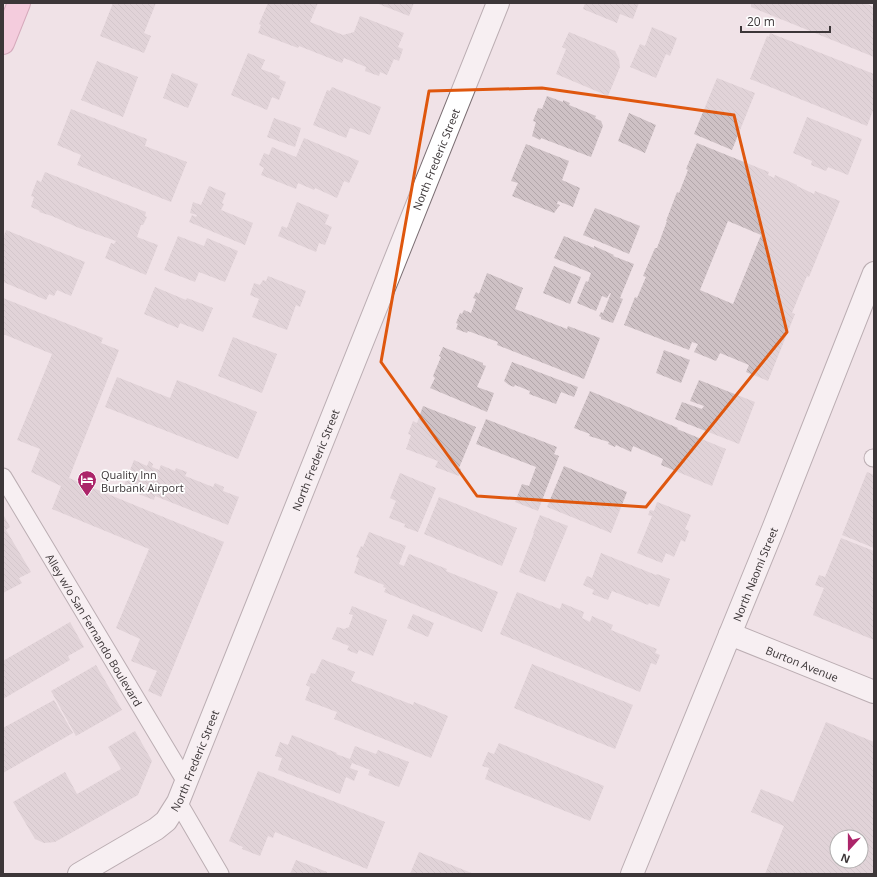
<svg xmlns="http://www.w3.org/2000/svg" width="877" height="877" viewBox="0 0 877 877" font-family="'Open Sans',sans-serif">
  <defs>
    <pattern id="building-back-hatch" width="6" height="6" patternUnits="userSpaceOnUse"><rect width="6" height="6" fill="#cec1c5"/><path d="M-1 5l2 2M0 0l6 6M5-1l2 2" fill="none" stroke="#b2a6aa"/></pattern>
  </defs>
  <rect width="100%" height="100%" fill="#f0e2e7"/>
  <g fill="url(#building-back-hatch)" fill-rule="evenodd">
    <path d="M113,3H156L144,33L151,36L144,53L100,36Z"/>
    <path d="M268,3H318L310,22L343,35L354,32L360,16L404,33L398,47L403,49L399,61L394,59L387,75L380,72L379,76L365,71L366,67L344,58L342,63L299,46L298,48L258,33L261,25L259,24Z"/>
    <path d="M376,3H414L409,16Z"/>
    <path d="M585,3H639L633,19L620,14L617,23L583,9Z"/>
    <path d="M751,3H865L874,7V57L751,7Z"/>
    <path d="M652,27L677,38L670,56L666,54L656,78L630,67L640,44L645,46Z"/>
    <path d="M569,32L615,51L619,59L620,67L608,96L556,74L566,49L562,47Z"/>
    <path d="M770,33L874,74V108L867,126L750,79L767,36L769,37Z"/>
    <path d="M248,53L265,60L261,69L280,76L279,79L286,82L279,100L272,97L267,110L231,95Z"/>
    <path d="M97,61L138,77L123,117L81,100Z"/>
    <path d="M172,73L198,84L188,108L163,98Z"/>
    <path d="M717,78L755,93L732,150L694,134Z"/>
    <path d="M332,87L381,107L370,135L350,128L346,138L313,125L327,90L330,91Z"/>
    <path d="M547,96L563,102V100L570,103L569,105L596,116L595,118L601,121L603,126L591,157L541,138L540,140L532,136L536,122L533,121L538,108L542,109Z"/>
    <path d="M71,109L147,139L145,146L187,162L171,202L77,165L81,155L57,145Z"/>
    <path d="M629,113L656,125L645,153L618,141Z"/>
    <path d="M807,117L862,139L848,175L828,167L826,171L811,165L812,161L793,153Z"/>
    <path d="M274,118L301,128L295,147L267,137Z"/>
    <path d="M304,138L359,161L349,183L344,181L337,198L315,188L314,190L298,183L296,189L261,175L264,168L259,165L264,153L269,155L272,147L296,157Z"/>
    <path d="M697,143L769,172L768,175L774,178L775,175L797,185V186L814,194L815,191L840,201L809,277L807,276L792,313L795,314L768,381L746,372L749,365L720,353L716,361L694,352L698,344L692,342L689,350L624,325L635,297L637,298L646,277L643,276L655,248H657L667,221H666L677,192L679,193L688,170L686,169ZM728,221L761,235L733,304L700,290Z"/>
    <path d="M526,144L569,161L562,180L580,188L573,207L558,201L557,204L560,205L554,213L512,196L518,183L511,181Z"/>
    <path d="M45,172L146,212L145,216L147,217L143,225H141L137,237L158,245L146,275L105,258L111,243L114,244L116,241L79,228L52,216L39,212L40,211L31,207L34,197L31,196L37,180L41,182Z"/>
    <path d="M209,186L226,193L222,203L224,204L221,210L253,223L245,245L189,222L192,215L196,217L197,215L190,213L193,202L201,205Z"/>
    <path d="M297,202L329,215L325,224L332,227L325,245L319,243L316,252L278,236L282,226L287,228Z"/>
    <path d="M595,208L640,226L629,254L583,235Z"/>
    <path d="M6,230L85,262L71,296L57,290L54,296L49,294L46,300L3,282V239Z"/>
    <path d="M178,236L204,246L207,238L238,251L225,282L199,272L195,282L164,270Z"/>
    <path d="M564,236L594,248V246L614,255L613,256L634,264L620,298L623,299L613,323L601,319V317L599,316L601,312L603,313L611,293H610L607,298L602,296L596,311L577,303L586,281L588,282L591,273L554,258Z"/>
    <path d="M554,266L581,277L570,304L543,293Z"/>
    <path d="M487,273L523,288L515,309L567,329L568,326L600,338L584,379L497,345L498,342L468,331L467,333L456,329L458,324L456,323L460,313L462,314L464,310L471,313L476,299L473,298L476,292L479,294Z"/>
    <path d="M268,276L306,291L300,307L296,305L287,330L252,317L259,299L250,295L254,283L260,285L263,280L266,281Z"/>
    <path d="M155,287L186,300L187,298L213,308L203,332L180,323L178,328L144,314Z"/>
    <path d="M3,298L103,338L101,343L119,350L69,478L224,542L161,697L148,691L157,671L131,661L140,639L116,628L149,549L52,509L61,486L31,472L40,449L17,440L52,354L3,334Z"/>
    <path d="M233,337L277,354L262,393L218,376Z"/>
    <path d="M443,347L483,363V365L486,366L477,387L494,393L487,412L430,388L435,378L433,376L441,357L439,356Z"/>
    <path d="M664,350L690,360L681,383L656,373Z"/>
    <path d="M512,362L578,387L574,397L561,392L556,404L529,394L530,391L515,385L514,387L509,385L504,381Z"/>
    <path d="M117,377L170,398L177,380L257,412L238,459L105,407Z"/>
    <path d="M699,380L755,402L739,444L675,419L682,402L702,409L704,406L690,401Z"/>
    <path d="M590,391L678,428L677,429L726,449L712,486L661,465L663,459L633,446L631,452L616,445L615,447L608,444L609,442L589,436L590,434L574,428Z"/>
    <path d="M423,406L476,427L459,468L461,469L459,476L435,467L438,461L406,449L411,435L408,434L413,421L417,423Z"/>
    <path d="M486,419L557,447L554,454L559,456L538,511L515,502L522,484L529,486L536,467L476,444Z"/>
    <path d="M134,460L147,466L149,461L153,464L152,467L159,470L161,465L175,471L176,468L187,472L185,476L213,487L215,483L224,487L223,491L239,497L228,525L155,496L154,500L123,488Z"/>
    <path d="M564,466L627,492L611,533L547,507Z"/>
    <path d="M867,472L874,475V548L842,535Z"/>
    <path d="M400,473L436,488L418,532L404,527L405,524L389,518L396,501L390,498Z"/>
    <path d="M439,497L517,528L502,566L424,534Z"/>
    <path d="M657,502L691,515L685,529L689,531L685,542L681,540L674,557L666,553L662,563L637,553L652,516L648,515L650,510L654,511Z"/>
    <path d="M3,514L10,527L6,530L31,572L19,578L22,583L3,593Z"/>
    <path d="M540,515L568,526L545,582L519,572L534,533H533Z"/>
    <path d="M369,532L406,546L399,564L404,566L409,554L447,569L446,571L498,592L482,632L384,592L386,588L383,587L384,585L354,573L359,558L356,557L361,546L363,547Z"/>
    <path d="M841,538L874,551V640L813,615L824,588L815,585L819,575L825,577Z"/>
    <path d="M601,553L656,575L657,574L670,579L659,607L649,603L648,605L612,591L608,600L592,594L594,590L583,585L587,576L592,578Z"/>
    <path d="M517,592L560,609L562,603L584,612L582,618L590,622L592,616L613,625L611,630L657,649L655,653L660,655L656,665L651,663L640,692L500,634Z"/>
    <path d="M352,606L387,620L373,656L359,650L357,654L347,650L349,646L332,639L337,627L344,629L349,627L353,615L349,614Z"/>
    <path d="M413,614L434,623L428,637L407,628Z"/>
    <path d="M70,622L84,647L68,656L70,660L3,699V661Z"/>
    <path d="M322,659L355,672L351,681L413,705L414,702L448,716L431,758L334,719L337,712L305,700L310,687L306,685L311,673L315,674Z"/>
    <path d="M532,664L633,705L615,749L514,708Z"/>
    <path d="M96,665L122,710L76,736L51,691Z"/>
    <path d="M54,700L73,733L3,773V728Z"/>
    <path d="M826,722L874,742V874H765L784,826L751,812L761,789L793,802ZM837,837H861V861H837Z"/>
    <path d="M135,731L152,761L138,795L55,842L44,843L35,839L13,802L65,772L77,794L121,769L108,747Z"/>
    <path d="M292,735L337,753L336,754L350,759L355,746L376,754L378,750L409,762L399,787L368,775L370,770L352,763L350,768L358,771L354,781L346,777L340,794L278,770L282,758L275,756L280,742L288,745Z"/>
    <path d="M499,743L604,786L590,821L485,779L489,768L482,766L488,752L494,754Z"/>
    <path d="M258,771L385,822L367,869L275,832L273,838L268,836L260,856L242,849L243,847L229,841Z"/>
    <path d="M419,852L474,874H410Z"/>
    <path d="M296,860L327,872L326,874H290Z"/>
  </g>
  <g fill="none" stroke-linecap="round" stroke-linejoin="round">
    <g stroke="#7b6f73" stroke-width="19">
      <g id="lane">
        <path d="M873,458H874"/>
        <path id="s1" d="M3,477L186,782"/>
        <path d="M178,802L220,874"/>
      </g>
    </g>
    <g stroke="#7b6f73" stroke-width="24">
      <g id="street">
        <path id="s2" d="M730,634L874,692"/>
        <path id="s3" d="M79,874L156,829L166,821L178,802L498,3"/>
        <path id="s4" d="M632,874L773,529L874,273"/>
      </g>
    </g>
    <g stroke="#b46587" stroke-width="24">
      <path id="primary" d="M3,43L19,3"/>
    </g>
    <use href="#lane" stroke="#fff" stroke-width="17"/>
    <use href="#street" stroke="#fff" stroke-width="22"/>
    <use href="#primary" stroke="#f9b2d0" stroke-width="22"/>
  </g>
  <path d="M0 0H877V877H0ZM542,88L734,115L787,332L646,507L477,496L381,362L429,91Z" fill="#f0e2e7" fill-opacity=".55" fill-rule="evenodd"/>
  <path fill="none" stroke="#df570e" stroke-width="3" stroke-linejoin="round" d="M542,88L734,115L787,332L646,507L477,496L381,362L429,91Z"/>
  <defs>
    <g id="hotel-pin" transform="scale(1)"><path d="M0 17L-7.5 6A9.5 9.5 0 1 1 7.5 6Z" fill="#ac256a" stroke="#fff"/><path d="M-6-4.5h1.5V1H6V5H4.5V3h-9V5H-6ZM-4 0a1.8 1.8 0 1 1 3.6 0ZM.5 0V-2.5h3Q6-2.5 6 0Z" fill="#fff"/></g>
  </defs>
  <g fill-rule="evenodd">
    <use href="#hotel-pin" x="87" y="480"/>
  </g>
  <g text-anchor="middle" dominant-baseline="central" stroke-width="3.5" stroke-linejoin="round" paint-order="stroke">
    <g font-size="11" fill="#3c3638" stroke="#fff">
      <text stroke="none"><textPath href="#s3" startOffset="817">North Frederic Street</textPath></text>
      <text stroke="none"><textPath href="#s3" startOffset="493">North Frederic Street</textPath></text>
      <text stroke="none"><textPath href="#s4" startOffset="324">North Naomi Street</textPath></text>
      <text stroke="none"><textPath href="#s1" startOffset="178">Alley w/o San Fernando Boulevard</textPath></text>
      <text stroke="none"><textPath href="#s2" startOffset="78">Burton Avenue</textPath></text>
      <text stroke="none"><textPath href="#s3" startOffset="169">North Frederic Street</textPath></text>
    </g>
    <g font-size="11" fill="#3c3638" stroke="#fff" text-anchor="start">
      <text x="101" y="474">Quality Inn<tspan x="101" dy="13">Burbank Airport</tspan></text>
    </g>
  </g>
  <rect width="877" height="877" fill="none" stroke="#3c3638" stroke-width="8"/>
  <g transform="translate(849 849) rotate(201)"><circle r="19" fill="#ffffff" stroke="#b1afaf"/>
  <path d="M0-3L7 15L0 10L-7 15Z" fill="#ac256a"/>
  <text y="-6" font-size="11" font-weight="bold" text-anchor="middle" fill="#3c3638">N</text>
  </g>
  <path d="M741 26v6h89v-6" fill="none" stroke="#3c3638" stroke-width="2"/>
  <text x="747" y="26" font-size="12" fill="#3c3638" stroke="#ffffff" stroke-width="3" paint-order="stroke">20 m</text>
</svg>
